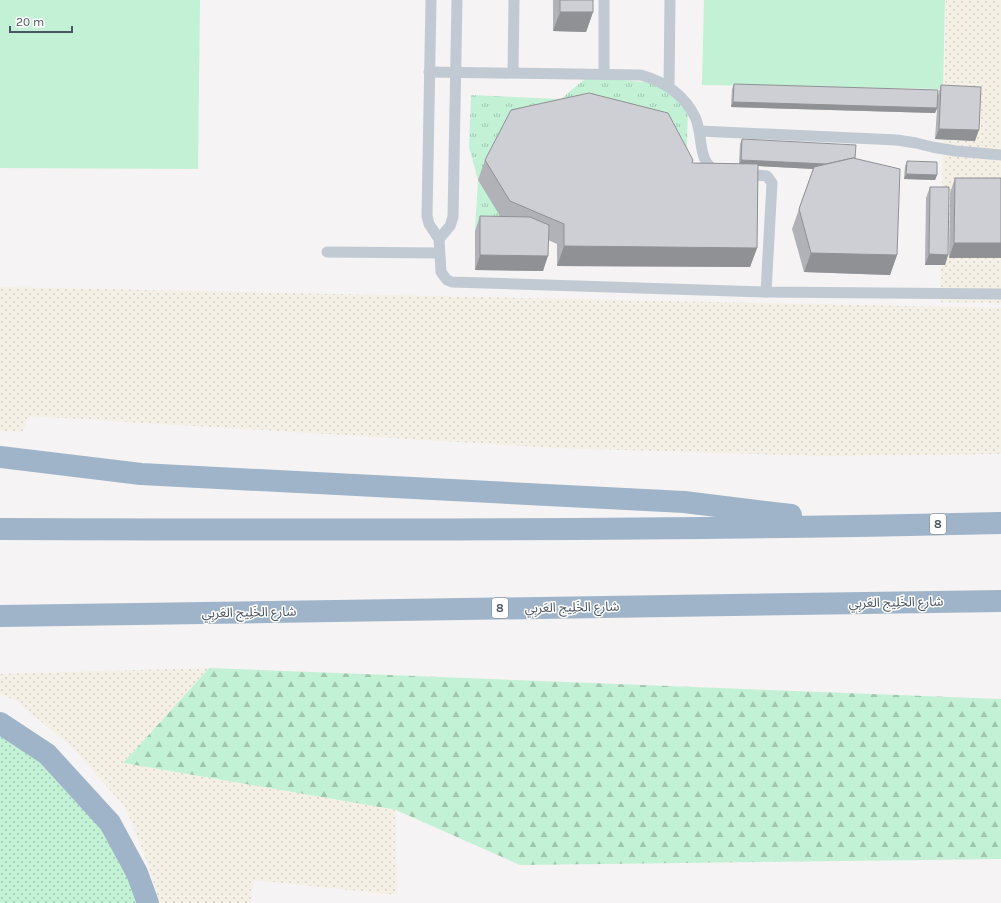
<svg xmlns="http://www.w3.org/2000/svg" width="1001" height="903" viewBox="0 0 1001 903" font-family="Karla,'Noto Sans Arabic',sans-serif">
  <defs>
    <pattern id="grass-tufts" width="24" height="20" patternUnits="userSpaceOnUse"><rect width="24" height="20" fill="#c3f1d5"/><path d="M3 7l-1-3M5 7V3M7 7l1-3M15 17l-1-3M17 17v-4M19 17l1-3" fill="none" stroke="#a0c6b0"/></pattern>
    <pattern id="forest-firs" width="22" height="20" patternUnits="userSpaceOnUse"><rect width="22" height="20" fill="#c3f1d5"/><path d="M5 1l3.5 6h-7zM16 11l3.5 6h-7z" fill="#a0c6b0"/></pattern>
    <pattern id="sand-dots" width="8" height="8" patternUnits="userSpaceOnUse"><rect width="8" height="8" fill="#f5f0e5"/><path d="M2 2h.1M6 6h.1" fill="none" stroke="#d4d0c7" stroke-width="1.8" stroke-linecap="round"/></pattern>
    <pattern id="park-dots" width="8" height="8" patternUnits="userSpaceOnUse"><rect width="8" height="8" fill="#c3f1d5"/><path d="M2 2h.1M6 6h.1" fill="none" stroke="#a0c6b0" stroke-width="1.8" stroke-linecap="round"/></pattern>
  </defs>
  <rect width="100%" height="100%" fill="#f5f3f3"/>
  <path fill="url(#grass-tufts)" d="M587,77L667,84L688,108L686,179L525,232L475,231L478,180L469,147L471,95L561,99Z"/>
  <path fill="url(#forest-firs)" d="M209,668L1001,699V859L520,865L396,810L123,763Z"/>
  <g fill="url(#sand-dots)">
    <path d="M946,0H1001V303L940,302Z"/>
    <path d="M0,287L1001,308V454L823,456L557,448L30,416L22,432L0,431Z"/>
    <path d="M209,668L123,763L396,810L397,895L254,880L250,903H159L149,867L126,808L71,746L15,700L0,694V674Z"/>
  </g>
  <path fill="url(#park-dots)" d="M0,731L56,766L108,822L141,903H0Z"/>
  <g fill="#c3f1d5">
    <path d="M0,0H200L198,169L0,168Z"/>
    <path d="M704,0H945L943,89L702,85Z"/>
  </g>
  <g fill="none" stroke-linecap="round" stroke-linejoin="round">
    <g stroke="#c1cad2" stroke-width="11">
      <path d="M431,0L427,216L429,224L439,239L441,272L447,280L452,282L766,292L1001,294"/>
      <path d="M429,72L641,75C665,82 684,94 695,117C704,135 696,164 718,171"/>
      <path d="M513,73L514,0"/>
      <path d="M604,74V0"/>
      <path d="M669,86L670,0"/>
      <path d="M700,131L897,140L916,143L932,147L956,151L1001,155"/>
      <path d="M743,174L767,176L772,183L766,292"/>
      <path d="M439,239L450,226L453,217L457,0"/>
      <path d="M327,252L439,253"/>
    </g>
    <g stroke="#9fb4c9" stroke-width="22">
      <path d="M0,457L141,474L684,502L791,515"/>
      <path d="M0,529C334,530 667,531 1001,523"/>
      <path d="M0,616L1001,601"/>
      <path d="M0,723L47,754L110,823L137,873L148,903"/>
    </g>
  </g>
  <g fill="#b0b2b7">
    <path d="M553,0H593V12L586,32L553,31Z"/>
    <path d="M734,84L938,95L941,85L975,141L935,139L937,109L935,113L731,107L732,89Z"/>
    <path d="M742,139L855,158L897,255L890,275L804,272L792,229L813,169L758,166L757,248L750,267L557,266V244L548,240L543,271L475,270V231L480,216H500L478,180L485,160L739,164L740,144Z"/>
    <path d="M907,161L937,175L935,180L904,179L905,166Z"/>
    <path d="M955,178H1001L949,258L950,193Z"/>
    <path d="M930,187L948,255L945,265H925L926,198Z"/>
  </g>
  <g fill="#909195">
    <path d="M560,12H593L586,32L553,31Z"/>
    <path d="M733,102L937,108L935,113L731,107Z"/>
    <path d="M939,129L979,130L975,141L935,139Z"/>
    <path d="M741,160L855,165L853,171L739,165Z"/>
    <path d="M906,174L937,175L935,180L904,179Z"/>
    <path d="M954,243H1001V258H949Z"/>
    <path d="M564,246L757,248L750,267L557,266Z"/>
    <path d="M811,253L897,255L890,275L804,272Z"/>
    <path d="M929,254L948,255L945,265H925Z"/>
    <path d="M480,255L548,256L543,271L475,270Z"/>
  </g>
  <g fill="#cdcfd5" stroke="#909195">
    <rect x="560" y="0" width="33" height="12"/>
    <path d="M734,84L938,90L937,108L733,102Z"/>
    <path d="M941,85L981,87L979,130L939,129Z"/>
    <path d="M589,93L668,113L693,160L692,163L758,164L757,248L564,246V224L510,201L485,160L511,110Z"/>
    <path d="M742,139L856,145L855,158H853L826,164L741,160Z"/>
    <path d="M853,158L900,169L897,255L811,253L799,209L814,167Z"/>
    <path d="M907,161L937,162V175L906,174Z"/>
    <path d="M955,178H1001V243H954Z"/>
    <path d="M930,187H949L948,255L929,254Z"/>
    <path d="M480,216L530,217L549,225L548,256L480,255Z"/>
  </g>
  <g text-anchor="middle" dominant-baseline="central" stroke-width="3" stroke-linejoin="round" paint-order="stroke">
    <g fill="#fff" stroke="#808990" stroke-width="1">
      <rect x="930" y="514" width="16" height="20" rx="3"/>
      <rect x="492" y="598" width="16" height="20" rx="3"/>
    </g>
    <g font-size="12" font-weight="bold" fill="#4a5661">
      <text x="938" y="524">8</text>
      <text x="500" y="608">8</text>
    </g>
    <g font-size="13" fill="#4a5661" stroke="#fff">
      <text transform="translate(896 602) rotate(-1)">شارع الخَلِيج العَربِي</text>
      <text transform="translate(572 607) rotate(-1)">شارع الخَلِيج العَربِي</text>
      <text transform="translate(249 612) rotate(-1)">شارع الخَلِيج العَربِي</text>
    </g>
  </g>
  <path d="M10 26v6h62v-6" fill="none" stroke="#4a5661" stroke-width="2"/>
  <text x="16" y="26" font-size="12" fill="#4a5661" stroke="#ffffff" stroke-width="3" paint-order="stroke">20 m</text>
</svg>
